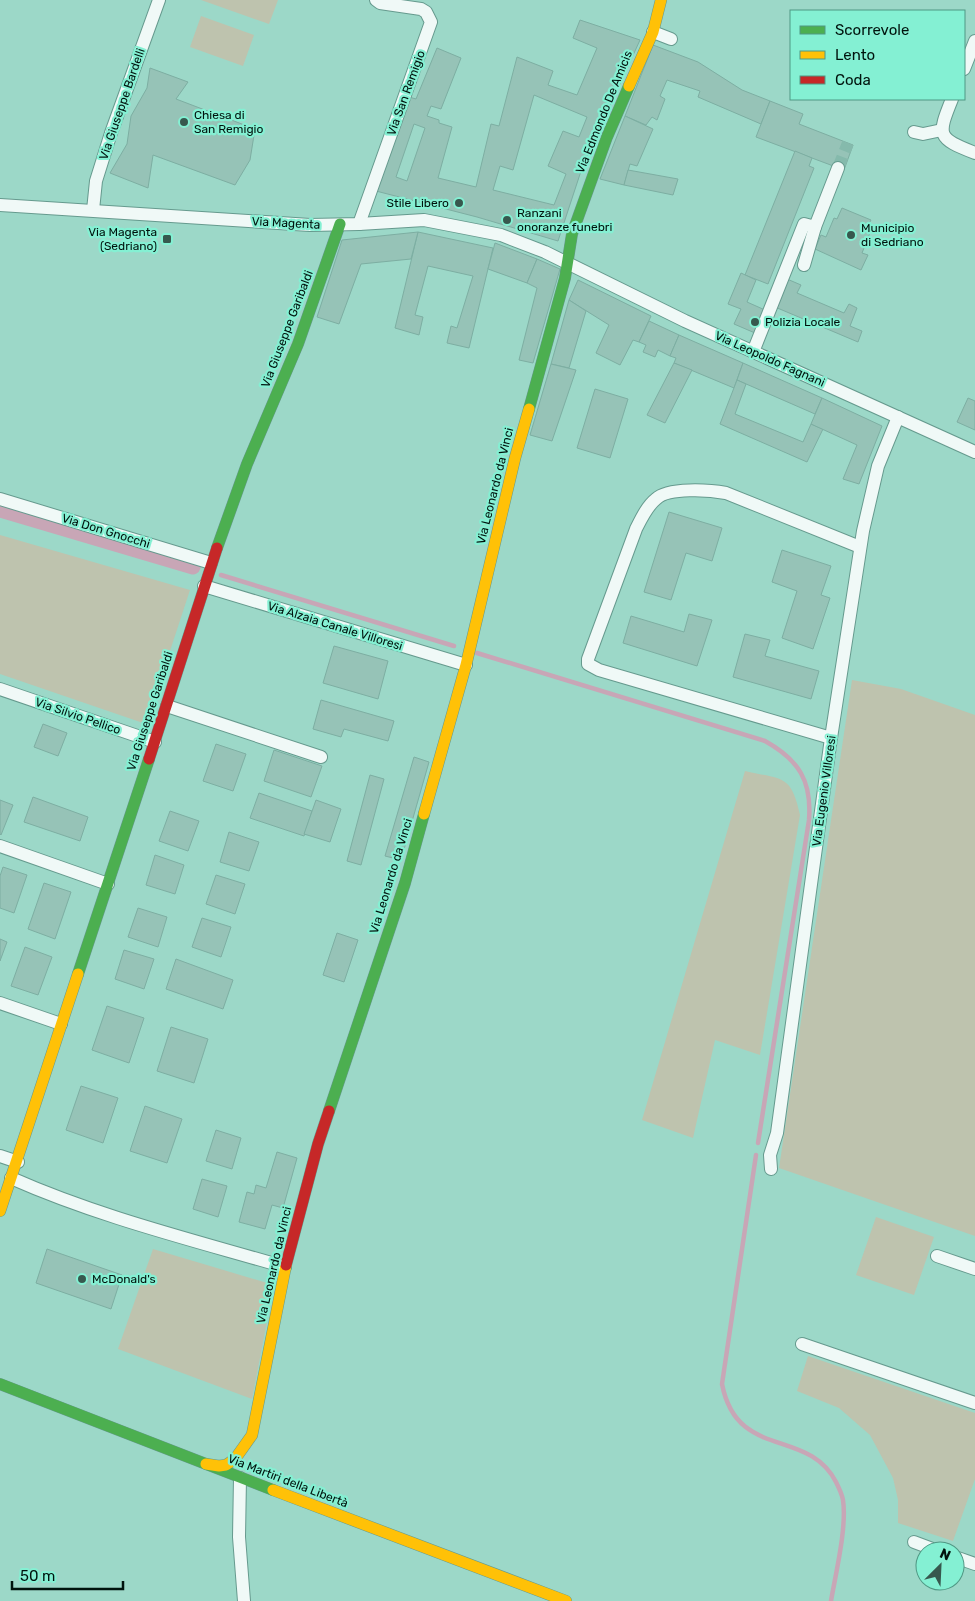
<svg xmlns="http://www.w3.org/2000/svg" width="975" height="1601" viewBox="0 0 975 1601" font-family="Rubik,sans-serif">
  <rect width="100%" height="100%" fill="#9cd8c8"/>
  <g fill="#bec3ae">
    <path d="M201,0H278L269,24Z"/>
    <path d="M201,16L254,35L243,66L190,47Z"/>
    <path d="M0,535L190,590L146,724L0,674Z"/>
    <path d="M852,680L901,689L975,715V1236L779,1168Z"/>
    <path d="M745,771C783,780 791,774 800,815L760,1055L715,1040L693,1138L642,1120Z"/>
    <path d="M876,1217L934,1237L914,1295L856,1275Z"/>
    <path d="M153,1249L274,1285L252,1399L118,1349Z"/>
    <path d="M808,1356L975,1413V1479L953,1541L898,1523V1500L893,1478L870,1435L839,1408L797,1391Z"/>
  </g>
  <g fill="none" stroke-linecap="round" stroke-linejoin="round">
    <g stroke="#c8a6b6" stroke-width="4.5">
      <path d="M221,575L454,646"/>
      <path d="M477,653L765,741C799,760 812,781 809,820L758,1143"/>
      <path d="M756,1155L722,1384C737,1461 808,1427 836,1482C839,1488 842,1494 843,1500C847,1527 836,1572 831,1601"/>
    </g>
    <path stroke="#c8a6b6" stroke-width="15" d="M0,510L193,567"/>
  </g>
  <g fill="#96c3b7" stroke="#7daea2" fill-rule="evenodd">
    <path d="M580,20L640,40L583,165L558,241L477,217L376,191L409,97L416,99L437,48L461,58L441,109L431,106L427,116L439,120V123L452,127L438,178L476,187L491,124L499,126L517,57L553,71L548,85L577,95L597,48L573,38ZM534,95L587,117L579,137L563,131L548,166L566,174L554,205L493,190L500,166L513,170ZM414,124L425,128L407,181L396,177Z"/>
    <path d="M653,45L698,62L742,90L770,101L761,124L698,97L700,91L667,80L660,96L665,99L657,120L652,117L646,125L625,116Z"/>
    <path d="M150,68L188,82L176,99L255,129L250,160L235,185L153,155L148,188L110,173L127,144L131,116L147,88Z"/>
    <path d="M770,101L803,114L799,124L853,145L844,170L756,137Z"/>
    <path d="M625,116L653,129L637,166L630,164L624,185L600,179Z"/>
    <path d="M795,151L812,158L809,166L814,168L768,284L745,275Z"/>
    <path d="M628,170L678,179L673,195L624,185Z"/>
    <path d="M842,208L871,220L865,231L870,233L862,253L868,255L861,270L815,249L821,235L826,237L834,218L837,219Z"/>
    <path d="M418,232L493,248L469,348L447,343L451,326L457,328L473,276L428,266L415,315L423,317L419,335L395,328Z"/>
    <path d="M418,232L411,259L361,264L339,324L317,317L342,240Z"/>
    <path d="M495,243L537,259L527,283L488,269Z"/>
    <path d="M537,259L560,269L533,363L519,360L537,288L527,283Z"/>
    <path d="M741,273L756,280L747,302L765,310L755,333L734,324L741,309L728,304Z"/>
    <path d="M787,279L801,285L797,293L844,313L849,304L857,308L850,326L862,331L858,342L775,307Z"/>
    <path d="M578,280L651,316L639,342L633,340L620,365L596,353L609,325L569,300Z"/>
    <path d="M569,300L586,311L569,368L551,364Z"/>
    <path d="M649,321L679,335L670,356L658,350L655,357L643,352L646,345L639,342Z"/>
    <path d="M679,335L743,363L734,388L674,363L676,358L670,356Z"/>
    <path d="M674,363L692,370L665,423L647,415Z"/>
    <path d="M743,363L822,398L815,414L737,380Z"/>
    <path d="M551,364L576,370L552,441L530,435Z"/>
    <path d="M737,380L746,384L735,414L803,442L811,424L823,429L807,462L720,424Z"/>
    <path d="M595,389L628,399L610,458L577,448Z"/>
    <path d="M822,398L882,426L859,484L843,479L857,445L811,424Z"/>
    <path d="M968,398L975,401V430L957,422Z"/>
    <path d="M669,512L722,528L712,561L686,553L671,600L644,592Z"/>
    <path d="M782,550L831,566L821,595L830,598L813,649L782,638L797,591L772,582Z"/>
    <path d="M689,614L712,620L697,666L623,643L631,616L684,632Z"/>
    <path d="M745,634L770,640L765,656L819,671L811,699L733,677Z"/>
    <path d="M334,646L388,661L378,699L323,683Z"/>
    <path d="M321,700L394,721L388,741L344,729L341,737L313,729Z"/>
    <path d="M43,724L67,733L58,756L34,747Z"/>
    <path d="M216,744L246,754L233,791L203,781Z"/>
    <path d="M274,750L322,766L311,797L264,781Z"/>
    <path d="M414,757L429,762L401,860L385,856Z"/>
    <path d="M370,775L384,779L361,865L347,861Z"/>
    <path d="M259,793L312,811L304,836L250,818Z"/>
    <path d="M33,797L88,817L80,841L24,822Z"/>
    <path d="M0,800L13,805L1,835L0,834Z"/>
    <path d="M316,800L341,809L330,842L304,834Z"/>
    <path d="M170,811L199,821L188,851L159,841Z"/>
    <path d="M229,832L259,842L249,871L220,862Z"/>
    <path d="M155,855L184,865L175,894L146,885Z"/>
    <path d="M3,867L27,875L14,913L0,908V876Z"/>
    <path d="M216,875L245,884L235,914L206,904Z"/>
    <path d="M44,883L71,892L55,939L28,929Z"/>
    <path d="M138,908L167,917L158,947L128,937Z"/>
    <path d="M202,918L231,927L221,957L192,947Z"/>
    <path d="M337,933L358,940L344,982L323,975Z"/>
    <path d="M0,939L7,942L0,961Z"/>
    <path d="M25,947L52,957L38,995L11,986Z"/>
    <path d="M124,950L154,959L144,989L115,979Z"/>
    <path d="M176,959L233,980L223,1009L166,989Z"/>
    <path d="M107,1006L144,1018L129,1063L92,1050Z"/>
    <path d="M171,1027L208,1039L194,1083L157,1071Z"/>
    <path d="M81,1086L118,1098L103,1143L66,1130Z"/>
    <path d="M145,1106L182,1119L167,1163L130,1151Z"/>
    <path d="M216,1130L241,1138L232,1169L206,1161Z"/>
    <path d="M277,1152L297,1158L283,1208L272,1205L265,1229L239,1222L247,1192L254,1194L256,1185L266,1188Z"/>
    <path d="M202,1179L227,1186L218,1217L193,1209Z"/>
    <path d="M47,1249L122,1275L111,1309L36,1283Z"/>
  </g>
  <g fill="none" stroke-linecap="round" stroke-linejoin="round">
    <path stroke="#85baac" stroke-width="12" stroke-dasharray="12 6" stroke-linecap="butt" d="M838,168L848,143"/>
    <g stroke="#669a8e" stroke-width="14">
      <g id="street">
        <path d="M653,32L671,39"/>
        <path d="M964,69L975,41"/>
        <path d="M952,99C937,136 937,138 975,153"/>
        <path d="M914,132L923,134L942,130"/>
        <path d="M0,205L310,225L359,224L424,220L501,235L545,252L685,321L975,452"/>
        <path d="M93,210L96,181L111,133L159,0"/>
        <path d="M359,224L431,22L426,12L421,9L380,3L376,0"/>
        <path d="M804,265L815,227"/>
        <path d="M753,352L804,224L815,227L838,168"/>
        <path d="M0,499L211,563"/>
        <path d="M204,586L466,665"/>
        <path d="M0,689L155,742"/>
        <path d="M167,706L321,757"/>
        <path d="M831,738L599,670L588,664V659L636,529C641,519 647,506 656,499C668,487 710,490 726,493L860,547"/>
        <path d="M0,846L108,884"/>
        <path d="M0,1003L61,1024"/>
        <path d="M0,1156L18,1162"/>
        <path d="M771,1169L770,1155L777,1133L831,738L863,531L878,466L898,417"/>
        <path d="M11,1178C99,1217 193,1240 285,1267"/>
        <path d="M937,1256L975,1269"/>
        <path d="M802,1344L975,1403"/>
        <path d="M240,1478L239,1537L244,1601"/>
        <path d="M914,1542L938,1551"/>
        <path d="M955,1557L975,1564"/>
      </g>
    </g>
    <g stroke="#669a8e" stroke-width="12">
      <g id="fast">
        <path d="M529,409L565,278L572,234L607,137L629,86"/>
        <path d="M217,548L247,464L298,344L340,224"/>
        <path d="M78,974L149,759"/>
        <path d="M329,1111L405,883L424,814"/>
        <path d="M0,1384L273,1490"/>
      </g>
    </g>
    <g stroke="#669a8e" stroke-width="12">
      <g id="slow">
        <path d="M629,86L653,32L661,0"/>
        <path d="M424,814L466,665L515,458L529,409"/>
        <path d="M0,1211L78,974"/>
        <path d="M206,1464L219,1466L226,1465L235,1459L252,1435L286,1265"/>
        <path d="M273,1490L566,1601"/>
      </g>
    </g>
    <g stroke="#669a8e" stroke-width="12">
      <g id="jam">
        <path d="M149,759L217,548"/>
        <path d="M286,1265L318,1144L329,1111"/>
      </g>
    </g>
    <use href="#street" stroke="#f0f9f7" stroke-width="12"/>
    <use href="#fast" stroke="#4caf50" stroke-width="11"/>
    <use href="#slow" stroke="#ffc107" stroke-width="11"/>
    <use href="#jam" stroke="#c62828" stroke-width="11"/>
  </g>
  <g fill="#37584e" stroke="#84f0d3" stroke-width="2">
    <circle cx="184" cy="122" r="5"/>
    <circle cx="459" cy="203" r="5"/>
    <circle cx="507" cy="220" r="5"/>
    <circle cx="851" cy="235" r="5"/>
    <rect x="162" y="234" width="10" height="10" rx="2.5"/>
    <circle cx="755" cy="322" r="5"/>
    <circle cx="82" cy="1279" r="5"/>
  </g>
  <g text-anchor="middle" dominant-baseline="central" stroke-width="4.5" stroke-linejoin="round" paint-order="stroke">
    <g font-size="12" fill="#00130d" stroke="#84f0d3">
      <text transform="translate(406 93) rotate(-70)">Via San Remigio</text>
      <text transform="translate(122 104) rotate(-71)">Via Giuseppe Bardelli</text>
      <text transform="translate(604 112) rotate(-68)">Via Edmondo De Amicis</text>
      <text transform="translate(286 223) rotate(3)">Via Magenta</text>
      <text transform="translate(287 329) rotate(-69)">Via Giuseppe Garibaldi</text>
      <text transform="translate(770 359) rotate(24)">Via Leopoldo Fagnani</text>
      <text transform="translate(495 486) rotate(-76)">Via Leonardo da Vinci</text>
      <text transform="translate(106 531) rotate(17)">Via Don Gnocchi</text>
      <text transform="translate(335 626) rotate(17)">Via Alzaia Canale Villoresi</text>
      <text transform="translate(150 711) rotate(-72)">Via Giuseppe Garibaldi</text>
      <text transform="translate(78 716) rotate(19)">Via Silvio Pellico</text>
      <text transform="translate(824 791) rotate(-82)">Via Eugenio Villoresi</text>
      <text transform="translate(391 876) rotate(-73)">Via Leonardo da Vinci</text>
      <text transform="translate(274 1265) rotate(-77)">Via Leonardo da Vinci</text>
      <text transform="translate(288 1481) rotate(21)">Via Martiri della Libertà</text>
    </g>
    <g font-size="12" fill="#00130d" stroke="#84f0d3" text-anchor="start">
      <text x="194" y="115">Chiesa di<tspan x="194" dy="14">San Remigio</tspan></text>
      <text x="449" y="203" text-anchor="end">Stile Libero</text>
      <text x="517" y="213">Ranzani<tspan x="517" dy="14">onoranze funebri</tspan></text>
      <text x="861" y="228">Municipio<tspan x="861" dy="14">di Sedriano</tspan></text>
      <text x="157" y="232" text-anchor="end">Via Magenta<tspan x="157" dy="14">(Sedriano)</tspan></text>
      <text x="765" y="322">Polizia Locale</text>
      <text x="92" y="1279">McDonald's</text>
    </g>
  </g>
  <rect x="790" y="10" width="175" height="90" fill="#84f0d3" stroke="#4f9884"/>
  <rect x="800" y="26" width="25" height="8" fill="#4caf50" stroke="#4f9884"/>
  <text x="835" y="35" font-size="15" fill="#00130d">Scorrevole</text>
  <rect x="800" y="51" width="25" height="8" fill="#ffc107" stroke="#4f9884"/>
  <text x="835" y="60" font-size="15" fill="#00130d">Lento</text>
  <rect x="800" y="76" width="25" height="8" fill="#c62828" stroke="#4f9884"/>
  <text x="835" y="85" font-size="15" fill="#00130d">Coda</text>
  <g transform="translate(940 1566) rotate(24)"><circle r="24" fill="#84f0d3" stroke="#4f9884"/>
  <path d="M0-4L9 19L0 12L-9 19Z" fill="#37584e"/>
  <text y="-8" font-size="14" font-weight="bold" text-anchor="middle" fill="#00130d">N</text>
  </g>
  <path d="M12 1581v8h111v-8" fill="none" stroke="#00130d" stroke-width="2.5"/>
  <text x="20" y="1581" font-size="15" fill="#00130d" stroke="#84f0d3" stroke-width="4" paint-order="stroke">50 m</text>
</svg>
